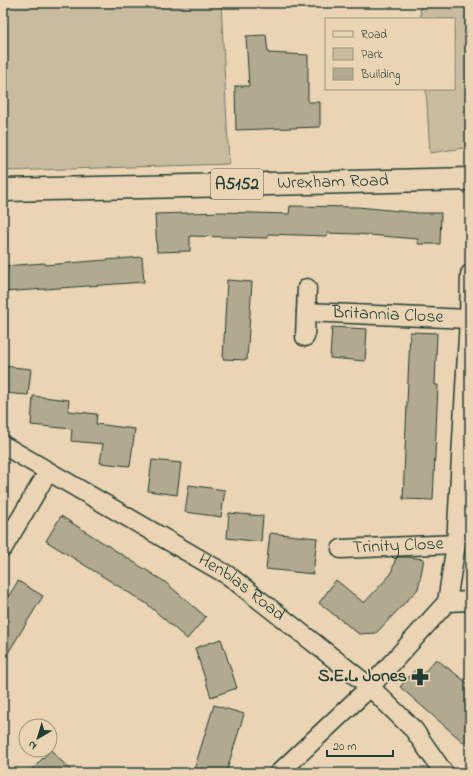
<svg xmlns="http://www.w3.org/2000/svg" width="473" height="776" viewBox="0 0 473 776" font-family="'Indie Flower',sans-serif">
  <rect width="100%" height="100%" fill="#ead4b3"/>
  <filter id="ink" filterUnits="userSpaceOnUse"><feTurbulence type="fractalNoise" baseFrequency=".025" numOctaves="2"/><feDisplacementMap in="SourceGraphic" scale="8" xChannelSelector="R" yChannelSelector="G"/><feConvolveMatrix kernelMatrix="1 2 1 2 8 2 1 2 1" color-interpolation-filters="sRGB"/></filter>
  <g filter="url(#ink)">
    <g fill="#c9bb9e" stroke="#747c69">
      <path d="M3,3H221L229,164L3,171Z"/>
      <path d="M420,3H470V147L430,153L426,89H454V19H421Z"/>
    </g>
    <g fill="#b2aa90" stroke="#1f3d34">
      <path d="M266,35L268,53L308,55V102H320V127L236,130L235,86H249L246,36Z"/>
      <path d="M290,206L358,207L419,213H441L440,244H418V239L357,234L327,233V236L268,234V238L190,236V251L157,252L155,214L221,212L289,214Z"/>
      <path d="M142,257L144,282L3,292V266L45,263V265Z"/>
      <path d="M227,280L252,282L247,360L223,359Z"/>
      <path d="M332,327L367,329L365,361L330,358Z"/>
      <path d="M410,332L437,333L435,385H438L433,500L403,499Z"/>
      <path d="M3,366L31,369L28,395L3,393Z"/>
      <path d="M33,396L69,400L68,411L97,414L96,424L135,429L130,466L100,463L103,444L71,441L72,429L31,425Z"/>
      <path d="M152,460L181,463L177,495L148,491Z"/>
      <path d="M189,485L225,490L221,517L185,512Z"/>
      <path d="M229,513L263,516L261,542L227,538Z"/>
      <path d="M61,516L165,582L206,617L187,639L147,604L46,541Z"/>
      <path d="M270,533L317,538L313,574L266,569Z"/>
      <path d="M396,557H408L424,559L418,589L376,633L359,634L319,603L336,580L364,603L391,574Z"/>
      <path d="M18,581L43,596L3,661V605Z"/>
      <path d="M221,639L237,688L211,697L195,648Z"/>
      <path d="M436,659L470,685V748L400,687L416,669L422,675Z"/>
      <path d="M214,705L244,714L226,773H193Z"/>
      <path d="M51,750L73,773H28Z"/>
    </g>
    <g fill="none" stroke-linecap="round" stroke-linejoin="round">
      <g stroke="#1f3d34" stroke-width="21">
        <g id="street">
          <path id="s1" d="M307,288L306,312L469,319"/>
          <path d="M305,337L306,312"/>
          <path id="s2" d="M3,445L229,576L370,687L414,730L444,773"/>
          <path d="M3,548L48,472"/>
          <path id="s3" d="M341,549L456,544"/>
          <path d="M447,602L470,601"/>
          <path d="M279,773L370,687L447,602L456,544L469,319L470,274"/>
        </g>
      </g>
      <g stroke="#1f3d34" stroke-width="25">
        <g id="primary">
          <path id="s4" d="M3,190C159,186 314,184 470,179"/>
        </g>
      </g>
      <use href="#street" stroke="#ead4b3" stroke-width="18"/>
      <use href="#primary" stroke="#ead4b3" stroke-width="22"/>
    </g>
  </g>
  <defs>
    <g id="pharmacy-bare" transform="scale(1.38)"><path d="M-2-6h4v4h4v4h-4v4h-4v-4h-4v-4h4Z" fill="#1f3d34" stroke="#ead4b3" stroke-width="2.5" paint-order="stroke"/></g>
  </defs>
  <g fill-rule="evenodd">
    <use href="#pharmacy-bare" x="420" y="677"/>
  </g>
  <g text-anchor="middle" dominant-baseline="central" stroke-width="3.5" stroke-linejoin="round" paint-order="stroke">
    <rect fill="#ead4b3" stroke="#5c6a5a" stroke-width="1" x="211" y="169" width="52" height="30" rx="3"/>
    <g font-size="17" font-weight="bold" fill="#1f3d34">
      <text x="237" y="184">A5152</text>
    </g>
    <g font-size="18" fill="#1f3d34" stroke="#ead4b3">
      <text stroke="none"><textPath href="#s4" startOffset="330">Wrexham Road</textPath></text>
      <text stroke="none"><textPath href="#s1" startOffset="106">Britannia Close</textPath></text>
      <text stroke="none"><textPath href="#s3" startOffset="57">Trinity Close</textPath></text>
      <text stroke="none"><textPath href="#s2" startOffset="278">Henblas Road</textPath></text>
    </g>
    <g font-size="18" font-weight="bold" fill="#1f3d34" stroke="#ead4b3" text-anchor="end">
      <text x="407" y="677">S.E.L. Jones</text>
    </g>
  </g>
  <rect width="473" height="776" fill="none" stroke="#ead4b3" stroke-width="16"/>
  <rect x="8" y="8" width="457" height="760" fill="none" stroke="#1f3d34" stroke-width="1.5" filter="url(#ink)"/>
  <rect x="325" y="18" width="130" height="72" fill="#ead4b3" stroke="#999880"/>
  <rect x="333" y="31" width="20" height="6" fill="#ead4b3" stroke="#999880"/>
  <text x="361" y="38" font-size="12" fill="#1f3d34">Road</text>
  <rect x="333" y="48" width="20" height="12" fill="#c9bb9e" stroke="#999880"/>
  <text x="361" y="58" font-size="12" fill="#1f3d34">Park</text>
  <rect x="333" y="68" width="20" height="12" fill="#b2aa90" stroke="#999880"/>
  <text x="361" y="78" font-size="12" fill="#1f3d34">Building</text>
  <g transform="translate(38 738) rotate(218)"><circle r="19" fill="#ead4b3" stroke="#999880"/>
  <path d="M0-3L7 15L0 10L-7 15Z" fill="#1f3d34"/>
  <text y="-6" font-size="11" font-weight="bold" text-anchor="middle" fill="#1f3d34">N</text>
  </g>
  <path d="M327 750v6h66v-6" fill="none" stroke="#1f3d34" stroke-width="2"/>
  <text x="333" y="750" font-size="12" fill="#1f3d34" stroke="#ead4b3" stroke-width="3" paint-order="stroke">20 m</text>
</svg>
